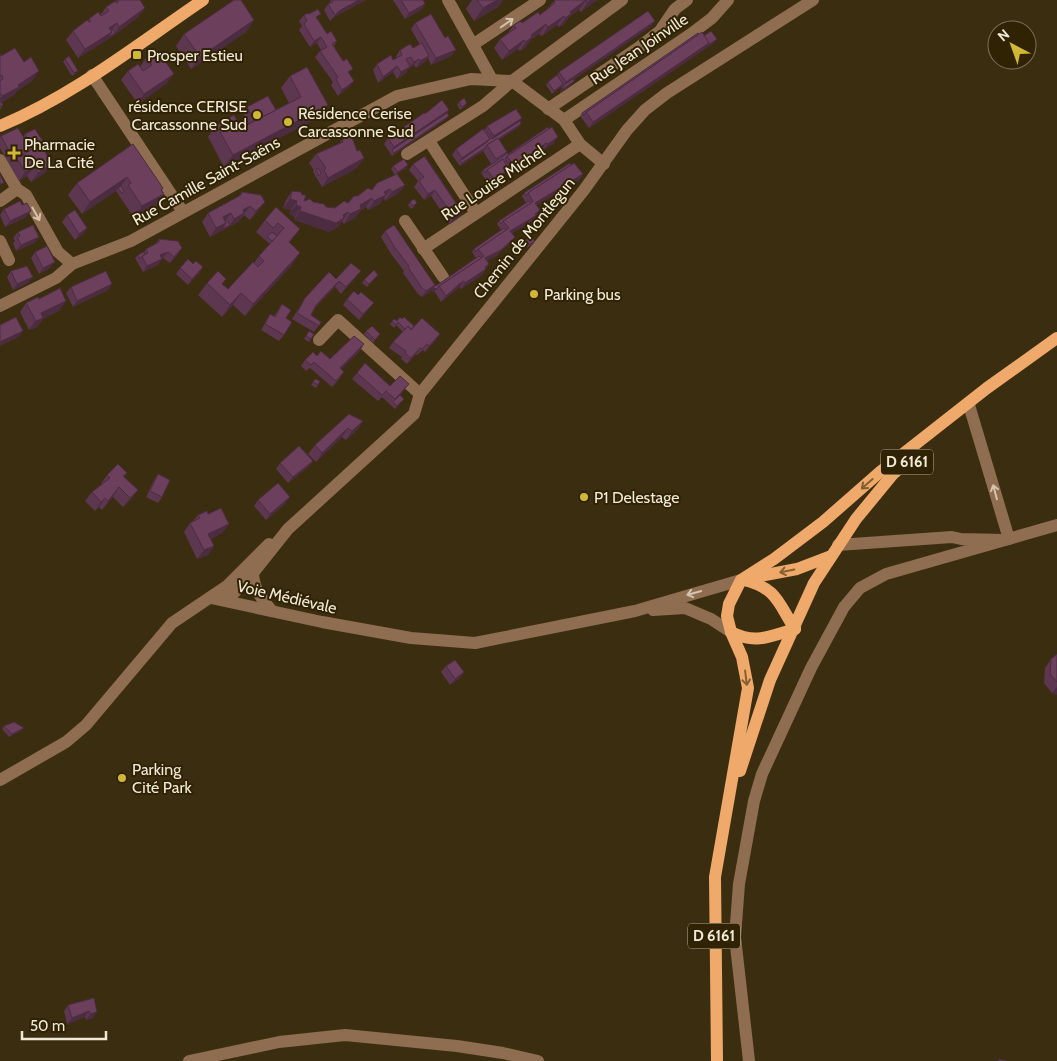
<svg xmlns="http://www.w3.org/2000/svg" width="1057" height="1061" viewBox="0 0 1057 1061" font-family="Cabin,sans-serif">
  <rect width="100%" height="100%" fill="#3b2d0f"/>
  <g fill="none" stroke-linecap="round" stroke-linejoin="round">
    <g stroke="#8f6d50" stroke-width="12">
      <path d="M448,0L491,78"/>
      <path d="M474,44L540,0"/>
      <path d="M92,75L183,212"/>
      <path d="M548,109L638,48L660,31L675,9L687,0"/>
      <path d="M564,120L691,34L712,18L728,0"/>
      <path d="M429,141L476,213"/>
      <path d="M407,154L483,106L512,81L622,0"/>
      <path d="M0,160L17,189L26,195L58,252L72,264"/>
      <path d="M0,201L17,189"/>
      <path d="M405,221L443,277"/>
      <path d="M0,241L9,260"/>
      <path d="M423,249L580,144"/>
      <path d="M0,306L56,278L72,264L131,241L397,96L471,79L512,81L564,120L580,144L604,164"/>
      <path d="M319,340L338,320L420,394"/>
      <path d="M969,405L1009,539"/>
      <path d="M1005,540L1057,525"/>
      <path d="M211,598L322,622L411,638L475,643L635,611L741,580"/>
      <path d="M227,600L253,573"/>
      <path d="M653,610L685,608L711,619L731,632"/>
      <path d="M272,611C261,598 254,590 253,573L288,529L414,414L420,394L584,190L627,130L645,110L667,93L813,0"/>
      <path d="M0,780L66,742L86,725L172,623L227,586L269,544"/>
      <path d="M189,1061L279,1042L345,1035L457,1046L503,1053L538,1061"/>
      <path d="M749,1061L735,937L739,884L754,801L762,774L811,668L844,607L860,588L886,574L1005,540L961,539L952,537L838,545"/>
    </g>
    <g stroke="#efa96a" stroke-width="12">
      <path d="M0,126C73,96 138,44 203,0"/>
      <path d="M749,578L797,569L831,556"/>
      <path d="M744,580C777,588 778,603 795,629"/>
      <path d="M731,632C757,645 769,636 795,629"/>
      <path d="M740,771L770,680L814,583L856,519L893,474L914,456"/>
      <path d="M717,1061L715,877L748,688L742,657L731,632L727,616L729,604L741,580L774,559L823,522L880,472L987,388L1057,338"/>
    </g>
  </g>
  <g fill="#5d3650">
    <path d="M117,0H140L145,8L138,17L113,36L78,58L66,40L73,31L88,21L89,19L102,13L106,7L115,2Z"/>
    <path d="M331,0H365L364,1L334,17L330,21L324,10Z"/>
    <path d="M393,0H423L425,4L421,10L405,19Z"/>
    <path d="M472,0H503L498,7L474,21L466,9Z"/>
    <path d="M555,0H597L581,12L579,10L569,17L565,23L559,27L557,25L542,36L539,34L530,40L526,47L520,51L518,49L502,60L494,48L500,39L507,34L514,25L522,23L540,15L548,8Z"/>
    <path d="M309,14L318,19L327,34L337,41L334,46L354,81L349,87L338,96L331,85L333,82L315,57L320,51L321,50L317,43L310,47L299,30L302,26L299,21L304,15Z"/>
    <path d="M254,20L246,32L191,69L176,46L184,34Z"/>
    <path d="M655,21L650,27L573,80L574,81L572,84L560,93L562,88L561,87L552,94L546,85L548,82L557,75L559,72Z"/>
    <path d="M415,23L445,38L456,50L451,56L431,65L428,58L425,62L416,68L414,65L409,68L406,73L397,79L393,72L378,83L373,70L377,64L393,60L397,58L396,56L400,50L413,48L420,45L411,29Z"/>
    <path d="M699,34L704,36L715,42L589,128L580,116L582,113Z"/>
    <path d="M0,54L1,56L33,80L17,91L13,96L2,102L3,105L0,110Z"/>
    <path d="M146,58L167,83L138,104L121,80L128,71L140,67Z"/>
    <path d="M65,59L75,74L72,76L63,62Z"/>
    <path d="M290,76L328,105L319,117L224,167L208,137L216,125L241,128L249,124L243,113L247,107L276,110L289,103L281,88Z"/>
    <path d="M459,102L467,103L465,106L460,110L457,105Z"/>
    <path d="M449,110L447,113L446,119L392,156L384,144L388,138L425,114Z"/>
    <path d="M520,121L519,127L499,140L508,154L548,127L554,143L543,150L542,149L513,170L512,168L504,174L501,178L490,186L481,173L483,170L491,164L483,151L460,166L452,155L456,149L485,129L487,126Z"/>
    <path d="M25,134L44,149L45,173L31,182L27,176L19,181L0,148V137L1,136L23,137Z"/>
    <path d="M342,140L357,168L322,187L313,172L314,170L309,163L316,154L340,143Z"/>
    <path d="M133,144L163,188L162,190L164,194L156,206L134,218L116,191L82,214L68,195L77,183Z"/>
    <path d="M413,164L461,216L450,224L431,196L424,200L414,187L418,181L409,170Z"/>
    <path d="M571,165L583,174L579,180L536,205L540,210L532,221L512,233L510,243L496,256L487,261L489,264L482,275L461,289L460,287L455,290L441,302L435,292L431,291L422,297L418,294L403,273L404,271L391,254L381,237L385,231L436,286L476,258L472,252L474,249L501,230L497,224L499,221L526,203L522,196L524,193Z"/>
    <path d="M393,166L406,168L395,175L391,169Z"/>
    <path d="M405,185L398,194L385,201L384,198L380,204L368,210L366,207L360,211L355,218L344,224L342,221L338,227L329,232L294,220L295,217L289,214L291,210L283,208L286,200L292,191L304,201L313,202L326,207L335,208L348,203L358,196L372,190Z"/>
    <path d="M242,192L258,211L250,220L244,215L238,222L210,237L202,222L208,213L239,196Z"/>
    <path d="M410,202L415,206L411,209L408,205Z"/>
    <path d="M276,207L290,243L292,265L245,316L233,305L222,317L198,295L207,283L226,279L222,284L228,289L254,263L259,256L270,244L256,232L265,220Z"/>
    <path d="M4,209L26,217L5,227L0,215Z"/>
    <path d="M67,215L87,228L83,234L75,240L62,222Z"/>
    <path d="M18,232L39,237L34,243L16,251L13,243L15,241L13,238Z"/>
    <path d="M159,239L178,254L170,263L163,258H162L158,265L143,272L135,258L138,255L144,252L146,249L156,243Z"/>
    <path d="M526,240L535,241L533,244L527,248L524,243Z"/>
    <path d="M35,252L50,268L39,274L31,258Z"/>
    <path d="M194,263L203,267L199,273L188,285L176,274L180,268Z"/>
    <path d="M11,271L33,277L28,283L13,290L7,277Z"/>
    <path d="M378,275L367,287L362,283L364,280Z"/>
    <path d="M356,277L341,294L335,287L314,309L311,315L321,322L314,332L292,319L305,298L336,279Z"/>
    <path d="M71,287L108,290L73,307L66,293Z"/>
    <path d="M358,295L369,309L359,320L343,305L347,299Z"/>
    <path d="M39,299L60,310L43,319L37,327L29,330L20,312L26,303Z"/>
    <path d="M282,304L286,318L284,335L279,341L261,330L270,314L274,316Z"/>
    <path d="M394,319L397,321L414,326L436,340L425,352L423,350L417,355L416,354L407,364L401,359L402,357L389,348L393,342L403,332L396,325L394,328L390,324Z"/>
    <path d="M309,331L311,339L309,342L304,339Z"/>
    <path d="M366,331L380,334L373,343L364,334Z"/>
    <path d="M360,351L341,369L340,378L332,387L310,368L306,371L301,366L305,360L317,356L330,359Z"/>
    <path d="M357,373L390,386L409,384L400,395L404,399L395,409L382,397L378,401L352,379Z"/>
    <path d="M315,379L318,385L316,388L311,385Z"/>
    <path d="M363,421L357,430L346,440L342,437L316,462L308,454L315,445Z"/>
    <path d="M313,461L308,467L288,483L276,469L280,463Z"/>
    <path d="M127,473L124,477L138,490L131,499L123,507L113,497L102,510L99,507L95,511L85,501L92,492L101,485V484L107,475Z"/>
    <path d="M158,474L162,497L158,503L146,497L154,480Z"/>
    <path d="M258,500L286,503L266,520L254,506Z"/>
    <path d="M208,514L229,524L222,533L211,539L214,546L208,555L197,559L184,532L190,523L193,521L198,515Z"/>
    <path d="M1057,654V695L1052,693L1044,683L1045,668L1051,659Z"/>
    <path d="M446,666L464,672L460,678L450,685L441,672Z"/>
    <path d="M4,726L21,731L9,737L2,729Z"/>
    <path d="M94,998L93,1018L86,1020L85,1017L67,1024L64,1011L68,1005Z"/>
  </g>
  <g fill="#4c2c41">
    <path d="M359,0H365L364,1L334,17L330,21L339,11Z"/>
    <path d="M497,0H503L498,7L474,21L483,8Z"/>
    <path d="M586,0L579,10L569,17L565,23L559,27L570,12Z"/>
    <path d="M591,0H597L581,12L587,3Z"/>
    <path d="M425,4L421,10L405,19L409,13Z"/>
    <path d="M145,8L138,17L113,36L78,58L85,49L109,28L117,23L110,32H112L115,33L119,27Z"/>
    <path d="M564,16L557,25L542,36L548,27Z"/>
    <path d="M254,20L246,32L191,69L200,57Z"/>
    <path d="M655,21L650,27L563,87L564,85L562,88L566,82Z"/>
    <path d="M546,24L539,34L530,40L526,47L520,51L531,35Z"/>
    <path d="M321,37L317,43L310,47L314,41Z"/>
    <path d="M717,39L715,42L589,128L593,122L709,43Z"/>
    <path d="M524,40L518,49L502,60L509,51Z"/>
    <path d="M456,50L451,56L431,65L436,58Z"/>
    <path d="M429,56L425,62L416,68L420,61Z"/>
    <path d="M419,59L414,65L409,68L414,62Z"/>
    <path d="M397,66L393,72L378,83L383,77Z"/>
    <path d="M410,67L406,73L397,79L401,72Z"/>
    <path d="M39,71L33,80L17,91L13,96L0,103V99L2,96Z"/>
    <path d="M174,74L167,83L138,104L144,94Z"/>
    <path d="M354,81L349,87L338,96L342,90Z"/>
    <path d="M574,81L572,84L560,93L562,90Z"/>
    <path d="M563,84L561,87L552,94L554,91Z"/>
    <path d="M328,105L319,117L224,167L233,155Z"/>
    <path d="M449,110L444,116L392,150L394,147Z"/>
    <path d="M449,116L446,119L392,156L394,153Z"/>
    <path d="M522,118L518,124L490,142L494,136Z"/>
    <path d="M521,124L519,127L496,142L498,139Z"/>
    <path d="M558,137L554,143L543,150L548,144Z"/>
    <path d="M490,139L485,145L460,161L462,158Z"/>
    <path d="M546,143L542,149L513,170L518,164Z"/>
    <path d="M485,148L483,151L460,166L462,163Z"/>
    <path d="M364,158L357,168L322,187L328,178Z"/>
    <path d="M517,162L512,168L508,171L513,165Z"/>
    <path d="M52,164L45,173L31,182L38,173Z"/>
    <path d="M408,165L406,168L395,175L398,172Z"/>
    <path d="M34,167L27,176L19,181L25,172Z"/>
    <path d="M508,168L501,178L490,186L494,179Z"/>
    <path d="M583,174L579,180L530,209L535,203Z"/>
    <path d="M127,177L119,189L118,188L116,191L82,214L90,202Z"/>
    <path d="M405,185L398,194L385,201L392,192Z"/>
    <path d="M163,188L156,198L164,194L156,206L134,218L142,206Z"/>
    <path d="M390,189L380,204L368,210L374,201L384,192Z"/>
    <path d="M435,190L431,196L424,200L428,194Z"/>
    <path d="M372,198L366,207L360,211L355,218L344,224L350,214L360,205Z"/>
    <path d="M290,199L297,201L291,210L283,208Z"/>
    <path d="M265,202L258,211L250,220L256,211Z"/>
    <path d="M296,205L301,207L295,217L289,214Z"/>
    <path d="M250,206L238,222L210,237L216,228L226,223L230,225L234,219L243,210Z"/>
    <path d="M540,210L532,221L506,237L510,231Z"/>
    <path d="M31,211L26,217L5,227L10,221Z"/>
    <path d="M300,211L343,215L348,212L338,227L329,232L294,220Z"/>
    <path d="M462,212L458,218L450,224L454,217Z"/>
    <path d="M231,213L224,222L223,217Z"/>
    <path d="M87,228L83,234L75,240L79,234Z"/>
    <path d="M300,229L291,241L280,254L289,242Z"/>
    <path d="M39,237L34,243L16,251L21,245Z"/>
    <path d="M515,237L510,243L496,256L481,264L485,258Z"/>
    <path d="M182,248L178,254L170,263L174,257Z"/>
    <path d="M168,252L163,258L156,262L160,255Z"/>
    <path d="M300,253L292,265L245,316L253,304Z"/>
    <path d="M162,259L158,265L143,272L147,266Z"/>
    <path d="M55,262L50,268L39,274L43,268Z"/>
    <path d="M489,264L482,275L461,289L465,283Z"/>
    <path d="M203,267L199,273L188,285L192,279Z"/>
    <path d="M361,271L356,277L341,294L346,287Z"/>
    <path d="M33,277L28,283L13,290L17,284Z"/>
    <path d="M339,281L335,287L312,311L316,305Z"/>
    <path d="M464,281L460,287L441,302L446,296Z"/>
    <path d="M112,284L108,290L73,307L77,301Z"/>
    <path d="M435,285L437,289L434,292L431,291L422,297L426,291Z"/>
    <path d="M241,293L233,305L222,317L230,305Z"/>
    <path d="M66,301L60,310L43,319L37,327L29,330L41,313Z"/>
    <path d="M374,303L369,309L359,320L363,314Z"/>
    <path d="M23,331L19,337L0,346V342Z"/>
    <path d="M440,334L436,340L425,352L429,346Z"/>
    <path d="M364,344L360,351L336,374L340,368Z"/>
    <path d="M420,348L416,354L407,364L411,358Z"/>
    <path d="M363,421L357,430L346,440L352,431Z"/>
    <path d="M348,428L342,437L316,462L322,453Z"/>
    <path d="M313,461L308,467L288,483L293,477Z"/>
    <path d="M119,487L113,497L102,510L108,501Z"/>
    <path d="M138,490L131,499L123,507L130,498Z"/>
    <path d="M290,497L286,503L266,520L270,514Z"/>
    <path d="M105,498L99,507L95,511L101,502Z"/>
    <path d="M229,524L222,533L202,543L208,534Z"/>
    <path d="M214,546L208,555L197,559L204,550Z"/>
    <path d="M464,672L460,678L450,685L455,679Z"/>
    <path d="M1057,687V695L1052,693Z"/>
    <path d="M24,728L21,731L9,737L12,734Z"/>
    <path d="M89,1011L85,1017L67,1024L72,1018Z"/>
    <path d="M97,1012L93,1018L86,1020L90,1014Z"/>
  </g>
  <g fill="#6c3f5d" stroke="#4c2c41">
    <path d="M118,0H140L145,8L119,27L117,23L109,28L112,32L85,49L73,31L87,20L89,22L91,21L89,19L98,12L101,16L109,11L106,7L115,1L116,3L118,2Z"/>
    <path d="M234,0H241L254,20L200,57L184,34Z"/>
    <path d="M332,0H359L339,11L335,15L328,4L333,2Z"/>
    <path d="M401,0H423L425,4L409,13Z"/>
    <path d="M477,0H497L483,8Z"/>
    <path d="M555,0H591L587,3L586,0L570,12L571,14L565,18L564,16L548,27L546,24L531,35L532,37L526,42L524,40L509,51L500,39L516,28L514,25L520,21L522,23L538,12L540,15L555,3L554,1Z"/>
    <path d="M318,9L321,14L316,17L327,34L331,31L337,41L332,44L343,61L347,59L353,69L348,72L354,81L342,90L336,79L338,77L320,51L327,47L321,37L314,41L304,24L307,21L304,15L308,13L309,14Z"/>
    <path d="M648,11L655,21L566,82L559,72Z"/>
    <path d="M431,14L445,38L448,36L456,50L436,58L415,23Z"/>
    <path d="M113,29L115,33L107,38L112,32L111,30Z"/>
    <path d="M711,31L717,39L707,46L709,43L704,36Z"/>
    <path d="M702,32L709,43L593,122L586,112Z"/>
    <path d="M698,33L699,34L586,112L584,115L582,113Z"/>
    <path d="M422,43L429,56L420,61L419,59L414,62L411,57L406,59L410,67L401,72L397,66L383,77L377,64L391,55L393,60L402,55L400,50L410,44L413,48Z"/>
    <path d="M15,48L24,62L31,57L39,71L18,85L19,87L2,96L0,93V81L3,79L2,75L0,76V54L1,56Z"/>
    <path d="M157,50L174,74L144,94L128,71L138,64L143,71L152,65L146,58Z"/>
    <path d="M69,56L78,71L74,73L65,59Z"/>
    <path d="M307,67L328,105L233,155L216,125L234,115L241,128L301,97L290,76Z"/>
    <path d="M557,75L563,84L554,91L548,82Z"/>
    <path d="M573,79L574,81L562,90L564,85Z"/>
    <path d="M268,96L276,110L254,121L247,107Z"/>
    <path d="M464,98L467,103L462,107L459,102Z"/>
    <path d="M0,100L3,105L0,107Z"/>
    <path d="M442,100L449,110L394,147L388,138L424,113L425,114Z"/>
    <path d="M516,109L522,118L494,136L487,126Z"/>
    <path d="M447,113L449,116L394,153L392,150Z"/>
    <path d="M520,121L521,124L498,139V138L487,145L485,148L462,163L460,161L487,142L490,139L483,130L485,129L492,139Z"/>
    <path d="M548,127L549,129L507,156L505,159L510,168L506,171L508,168L503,159L487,170L485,173L483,170L505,155L507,152L503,147L508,154Z"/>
    <path d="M552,127L558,137L548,144L546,143L518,164L517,162L513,165L507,156Z"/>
    <path d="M18,128L31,150L17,158L15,161L1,136Z"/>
    <path d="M35,129L46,146L43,148L52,164L38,173L34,167L25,172L17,158L34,148L25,134Z"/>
    <path d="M483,129L490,139L462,158L456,149Z"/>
    <path d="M351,135L357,151L360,150L364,158L328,178L324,170L326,168L316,154L343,142L342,140Z"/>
    <path d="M498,138L507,152L496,159L487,145Z"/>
    <path d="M133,144L163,188L161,190L164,194L142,206L128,185L131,183L127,177L90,202L77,183Z"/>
    <path d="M425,156L462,212L454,217L435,190L428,194L419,181L424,177L413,164Z"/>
    <path d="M425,157L463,213L460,215L462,212Z"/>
    <path d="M404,159L408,165L398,172L393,166Z"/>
    <path d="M503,159L508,168L504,171L505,172L494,179L487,170Z"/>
    <path d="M570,163L571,165L528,193L526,196L524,193Z"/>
    <path d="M574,163L583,174L535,203L540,210L535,214L537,215L510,231L515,237L501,250L485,258L489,264L485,267L486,269L465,283L464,281L459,284L446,296L439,286L484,256L478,249L509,228L503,221L533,201L528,193Z"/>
    <path d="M318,168L321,173L319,176L316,169Z"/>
    <path d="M0,174L4,183L0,184Z"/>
    <path d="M397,174L405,185L392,192L390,189L384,192L386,195L374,201L372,198L360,205L361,209L350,214L348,212L343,215L344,218L336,223L300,211L301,207L296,205L297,201L290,199L292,191L301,192L302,195H306L304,201L310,199L313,202L324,204L326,207L335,208L344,201L348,203L354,196H358L368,188L372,190L377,183Z"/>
    <path d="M121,186L124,191L122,194L118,188Z"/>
    <path d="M242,192L261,195L265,202L256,211L250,206L243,210L244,213L234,219L231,213L223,217L226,223L216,228L208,213L241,195Z"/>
    <path d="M414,199L417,203L413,206L410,202Z"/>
    <path d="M20,201L22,205L27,203L31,211L10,221L4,209Z"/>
    <path d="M529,201L531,203L503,221L501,224L499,221Z"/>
    <path d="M276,207L300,229L289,242L300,253L253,304L241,293L230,305L207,283L218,271L226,279L222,284L228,289L253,262L258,267L264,261L259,256L284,228L278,223L273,228L265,220Z"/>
    <path d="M75,210L87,228L79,234L67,215Z"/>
    <path d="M226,219L230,225L222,229L226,223L225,220Z"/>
    <path d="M33,225L39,237L21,245L17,237L20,236L18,232Z"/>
    <path d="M394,225L435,285L426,291L422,288L408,267L409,266L395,248L385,231Z"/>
    <path d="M504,228L506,230L478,249L476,252L474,249Z"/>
    <path d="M272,232L277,236L272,241L267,237Z"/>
    <path d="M531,236L535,241L529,245L526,240Z"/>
    <path d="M159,239L178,241L182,248L174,257L168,252L160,255L162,259L147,266L142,256L148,253L146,249L159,242Z"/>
    <path d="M47,246L55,262L43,268L35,252Z"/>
    <path d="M144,252L145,254L142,256L140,259L138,255Z"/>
    <path d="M479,256L481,258L439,286L437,289L433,288L435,285L436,286Z"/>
    <path d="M188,259L193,264L196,261L203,267L192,279L180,268Z"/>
    <path d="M351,263L361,271L346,287L339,281L316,305L311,315L321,322L319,326L297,313L305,298L329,272L336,279Z"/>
    <path d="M27,266L33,277L17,284L11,271Z"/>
    <path d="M374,270L378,275L369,284L364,280Z"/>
    <path d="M106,271L112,284L77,301L71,287Z"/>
    <path d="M60,288L66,301L41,313L43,318L36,321L26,303L38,297L39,299Z"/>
    <path d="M354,291L358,295L361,292L374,303L363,314L347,299Z"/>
    <path d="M282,304L291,310L286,318L292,322L284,335L265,324L270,314L275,317Z"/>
    <path d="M16,317L23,331L0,342V325Z"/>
    <path d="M400,317L402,319L404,317L414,326L411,330L408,326L405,329L398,322L396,325L392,321L394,319L397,321Z"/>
    <path d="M422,318L440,334L429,346L427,344L422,349L420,348L411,358L405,353L406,351L393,342L408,326L411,330Z"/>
    <path d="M372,326L380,334L375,340L366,331Z"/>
    <path d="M309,331L314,334L311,339L306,336Z"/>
    <path d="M354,336L364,344L340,368L344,372L336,381L314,362L311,365L305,360L313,352L317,356L321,351L330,359Z"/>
    <path d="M365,363L390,386L400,376L409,384L395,399L386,391L382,395L357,373Z"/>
    <path d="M315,379L320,381L318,385L313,382Z"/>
    <path d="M400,395L404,399L397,406L393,402Z"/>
    <path d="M349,414L363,421L352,431L348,428L322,453L315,445Z"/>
    <path d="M299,446L313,461L293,477L280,463Z"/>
    <path d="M118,464L127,473L123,476L138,490L130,498L119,487L108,501L105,498L101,502L92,492L110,478L107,475Z"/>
    <path d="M158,474L170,480L162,497L150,491Z"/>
    <path d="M278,483L290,497L270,514L258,500Z"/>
    <path d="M221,508L229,524L208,534L214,546L204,550L190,523L200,518L198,515L207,511L208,514Z"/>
    <path d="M1057,654V682L1050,674L1051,659Z"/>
    <path d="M455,660L464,672L455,679L446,666Z"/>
    <path d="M14,722L24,728L12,734L4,726Z"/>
    <path d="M94,998L97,1012L90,1014L89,1011L72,1018L68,1005Z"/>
    <path d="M999,1059L1007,1061H998Z"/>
  </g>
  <defs><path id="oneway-shaft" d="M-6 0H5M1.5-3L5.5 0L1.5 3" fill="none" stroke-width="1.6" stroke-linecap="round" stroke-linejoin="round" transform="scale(1.25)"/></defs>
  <g stroke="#d4c4af">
    <use href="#oneway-shaft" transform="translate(507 23) rotate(-35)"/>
    <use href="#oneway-shaft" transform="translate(36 214) rotate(61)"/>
    <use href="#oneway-shaft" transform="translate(995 492) rotate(-105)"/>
    <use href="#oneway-shaft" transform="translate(694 593) rotate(164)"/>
  </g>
  <g stroke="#865f32">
    <use href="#oneway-shaft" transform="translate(867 484) rotate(139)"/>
    <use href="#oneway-shaft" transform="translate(787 571) rotate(169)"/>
    <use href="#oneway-shaft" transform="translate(746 678) rotate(83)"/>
  </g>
  <g fill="#d1b736" stroke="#302304" stroke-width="2">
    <rect x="132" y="50" width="10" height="10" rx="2.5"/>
    <circle cx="257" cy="115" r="5"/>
    <circle cx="288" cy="122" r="5"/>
    <path d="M11.5 145.5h5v5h5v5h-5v5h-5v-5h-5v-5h5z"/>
    <circle cx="534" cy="294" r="5"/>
    <circle cx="584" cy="497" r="5"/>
    <circle cx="122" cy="778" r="5"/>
  </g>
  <g text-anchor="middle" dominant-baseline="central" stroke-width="4" stroke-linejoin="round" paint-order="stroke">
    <g fill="#302304" stroke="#b7ae98" stroke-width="1">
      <rect x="881" y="449.5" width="52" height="25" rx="4"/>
      <rect x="688" y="923.5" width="52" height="25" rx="4"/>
    </g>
    <g font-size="15" font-weight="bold" fill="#f1e9d8">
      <text x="907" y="462">D 6161</text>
      <text x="714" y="936">D 6161</text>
    </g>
    <g font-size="16" fill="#f1e9d8" stroke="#302304">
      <text transform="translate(639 49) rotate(-34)">Rue Jean Joinville</text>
      <text transform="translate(206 181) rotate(-29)">Rue Camille Saint-Saëns</text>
      <text transform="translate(493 183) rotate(-34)">Rue Louise Michel</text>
      <text transform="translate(524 238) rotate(-51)">Chemin de Montlegun</text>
      <text transform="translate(287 597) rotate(13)">Voie Médiévale</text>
    </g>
    <g font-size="16" fill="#f1e9d8" stroke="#302304" text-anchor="start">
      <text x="147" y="55">Prosper Estieu</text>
      <text x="247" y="106" text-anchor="end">résidence CERISE<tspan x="247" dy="18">Carcassonne Sud</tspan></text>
      <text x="298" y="113">Résidence Cerise<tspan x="298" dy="18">Carcassonne Sud</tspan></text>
      <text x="24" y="144">Pharmacie<tspan x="24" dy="18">De La Cité</tspan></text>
      <text x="544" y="294">Parking bus</text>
      <text x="594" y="497">P1 Delestage</text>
      <text x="132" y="769">Parking<tspan x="132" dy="18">Cité Park</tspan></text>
    </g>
  </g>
  <g transform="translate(1012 45) rotate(319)"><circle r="24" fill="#302304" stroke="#7d7259"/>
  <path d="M0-4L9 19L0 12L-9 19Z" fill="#d1b736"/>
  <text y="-8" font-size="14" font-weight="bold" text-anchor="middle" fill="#f1e9d8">N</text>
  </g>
  <path d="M22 1031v8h84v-8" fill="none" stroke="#f1e9d8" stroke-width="2.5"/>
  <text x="30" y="1031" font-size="15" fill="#f1e9d8" stroke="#302304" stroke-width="4" paint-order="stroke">50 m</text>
</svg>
